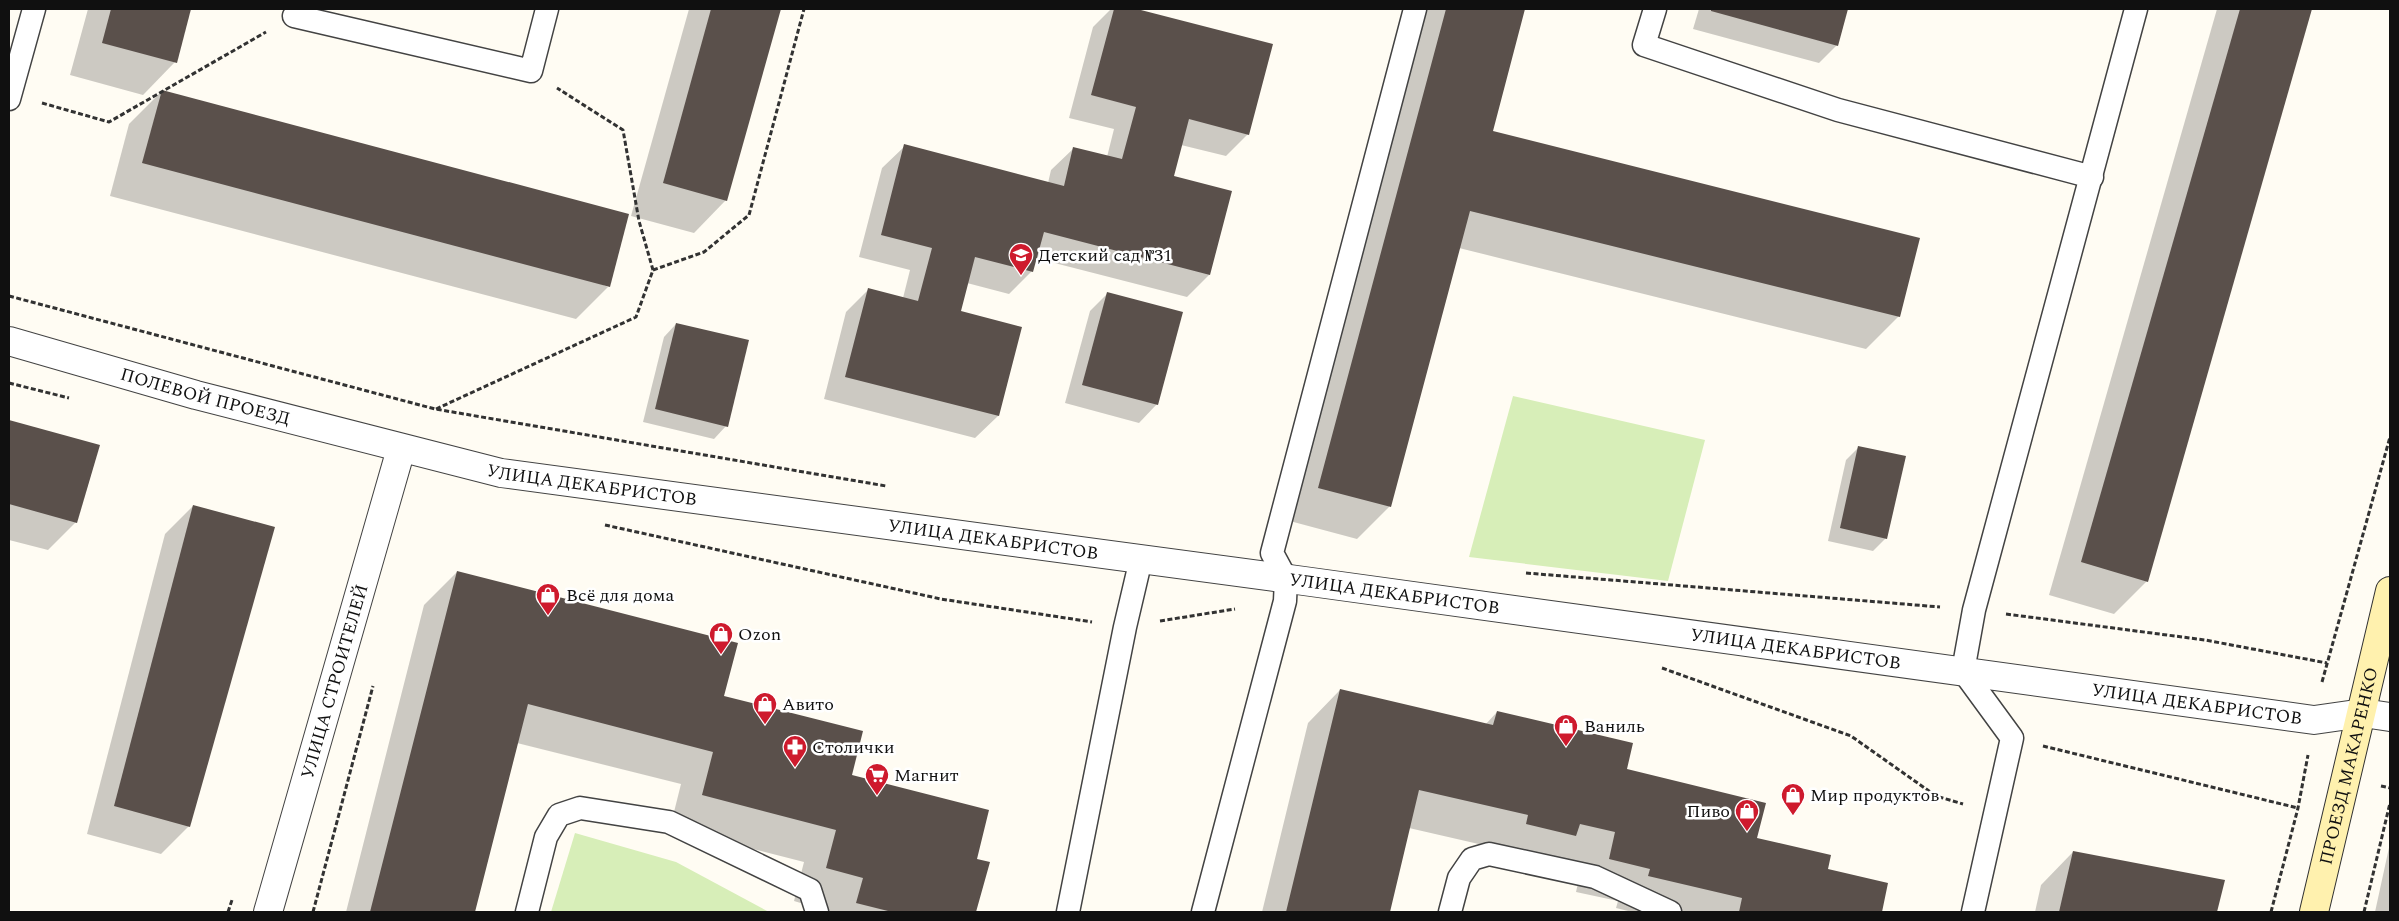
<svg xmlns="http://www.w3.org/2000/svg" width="2399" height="921" viewBox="0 0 2399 921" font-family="Spectral,serif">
  <rect width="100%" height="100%" fill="#fffcf3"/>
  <g fill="#d7eeb8">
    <path d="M1513,396L1705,440L1668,581L1469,557Z"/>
    <path d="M575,833L676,862L769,912H551Z"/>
  </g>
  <g fill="#0003">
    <path d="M88,9H190L175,62L143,95L70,75Z"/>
    <path d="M689,9H779L726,200L694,233L631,216Z"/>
    <path d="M1111,9H1132L1272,45L1248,134L1226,156L1181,145L1172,177L1209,275L1187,297L1035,258L1032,271L1009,294L967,283L960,312L1020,328L998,416L975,438L824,399L846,312L869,289L903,298L910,270L859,257L882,168L905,146L1048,183L1051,170L1074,148L1107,157L1114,129L1069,118L1093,27Z"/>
    <path d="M1423,9H1523L1491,132L1899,316L1866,349L1459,248L1389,507L1357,539L1286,520Z"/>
    <path d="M1699,9H1847L1837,45L1819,63L1693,29Z"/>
    <path d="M2217,9H2311L2147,581L2114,614L2049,595Z"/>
    <path d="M162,91L608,287L576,319L110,196L129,124Z"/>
    <path d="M1108,293L1157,404L1139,423L1065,403L1090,311Z"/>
    <path d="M676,324L726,426L714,439L643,422L664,337Z"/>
    <path d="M9,421L99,446L76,522L48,550L9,540Z"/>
    <path d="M1859,447L1886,538L1873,551L1828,541L1846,460Z"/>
    <path d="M193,506L189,826L161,854L87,834L165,534Z"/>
    <path d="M457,572L722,696L850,776L976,860L988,863L975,912H830L794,901L804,862L670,828L681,784L517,743L474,912H346L424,605Z"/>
    <path d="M1340,690L1485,725L1497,712L1625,770L1756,839L1827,870L1887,884L1880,912H1632L1616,908L1618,901L1576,892L1582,865L1496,848L1409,828L1389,912H1262L1308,723Z"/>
    <path d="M2390,843V912H2375Z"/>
    <path d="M2073,852L2224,881L2216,912H2035L2041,885Z"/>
  </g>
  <g fill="#5a504b">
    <path d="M111,9H191L177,63L102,43Z"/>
    <path d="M711,9H781L727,201L663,183Z"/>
    <path d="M1114,9H1137L1273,44L1249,135L1189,119L1174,176L1232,191L1210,275L1044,232L1033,272L975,257L961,311L1022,327L999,416L845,377L868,288L918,301L932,248L881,235L904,144L1064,186L1073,147L1122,159L1136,107L1091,95Z"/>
    <path d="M1446,9H1525L1493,131L1920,238L1900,317L1470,211L1391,507L1318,488Z"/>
    <path d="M1711,9H1848L1838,46L1711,11Z"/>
    <path d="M2240,9H2312L2148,582L2081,562Z"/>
    <path d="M162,90L629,214L610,287L142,163Z"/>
    <path d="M1107,292L1183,312L1158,405L1082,385Z"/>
    <path d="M676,323L749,340L728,427L655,409Z"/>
    <path d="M9,420L100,445L77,523L9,504Z"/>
    <path d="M1858,446L1906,456L1887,539L1840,528Z"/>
    <path d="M193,505L275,527L190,827L114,806Z"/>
    <path d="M457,571L738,643L724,696L863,731L852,775L989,810L977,859L990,862L976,912H892L856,903L863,878L826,868L836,830L702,795L713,752L528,704L475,912H370Z"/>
    <path d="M1340,689L1493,725L1497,711L1633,743L1627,769L1766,803L1757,838L1831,855L1828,869L1888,883L1882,912H1739L1742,898L1648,876L1650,869L1609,859L1615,832L1580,824L1576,836L1526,824L1528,815L1419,790L1390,912H1286Z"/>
    <path d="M2073,851L2225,880L2217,912H2059Z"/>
  </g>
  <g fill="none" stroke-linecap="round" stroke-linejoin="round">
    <g stroke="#434343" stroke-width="25">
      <g id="lane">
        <path d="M1655,9L1644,45L1838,110L2092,177"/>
        <path d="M294,16L531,71L547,9"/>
        <path d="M9,99L34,9"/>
        <path d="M527,912L546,837L559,815L580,808L669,822L810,890L817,912"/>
        <path d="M1068,912L1125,627L1141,559"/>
        <path d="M1203,912L1285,601L1286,579L1272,553L1415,9"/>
        <path d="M1450,912L1459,878L1472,859L1489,854L1595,877L1670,912"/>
        <path d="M1973,912L2012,738L1963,671L1974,610L2136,9"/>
      </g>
    </g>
    <g stroke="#434343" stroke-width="30">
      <g id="street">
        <path id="s1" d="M9,341L196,395L501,473L1304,581L2314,720L2363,713L2390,717"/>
        <path id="s2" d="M268,912L401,449"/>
      </g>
    </g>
    <g stroke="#323232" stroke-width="30">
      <g id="secondary">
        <path id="s3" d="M2314,912L2390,591"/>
      </g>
    </g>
    <g stroke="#323232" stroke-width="3" stroke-dasharray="5 2.5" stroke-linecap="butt">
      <path d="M42,103L109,122L266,32"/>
      <path d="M653,270L704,252L749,215L804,9"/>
      <path d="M9,296L435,409L886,486"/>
      <path d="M9,383L69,398"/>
      <path d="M436,409L636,317L653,270L639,221L623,130L557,88"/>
      <path d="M605,525L941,599L1092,622"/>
      <path d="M1526,573L1940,607"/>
      <path d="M2006,614L2205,640L2327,663"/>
      <path d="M1160,621L1235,609"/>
      <path d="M1662,668L1851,736L1936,796L1963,804"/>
      <path d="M2322,682L2390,437"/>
      <path d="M2043,746L2298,808"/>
      <path d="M2381,786L2390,788"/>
      <path d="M228,912L232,900"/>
      <path d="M313,912L373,686"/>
      <path d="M2271,912L2298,808L2308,755"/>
      <path d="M2364,912L2390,803"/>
    </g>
    <use href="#lane" stroke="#fff" stroke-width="22"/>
    <use href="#street" stroke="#fff" stroke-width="28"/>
    <use href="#secondary" stroke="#fff1ae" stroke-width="28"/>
  </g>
  <defs>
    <g id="school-pin" transform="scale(1.25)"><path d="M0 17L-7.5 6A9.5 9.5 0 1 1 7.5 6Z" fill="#ce1a2d" stroke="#fff"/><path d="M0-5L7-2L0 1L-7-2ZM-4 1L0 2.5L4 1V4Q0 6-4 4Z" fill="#fff"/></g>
    <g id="shop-pin" transform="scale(1.25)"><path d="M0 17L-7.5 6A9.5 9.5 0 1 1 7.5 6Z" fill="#ce1a2d" stroke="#fff"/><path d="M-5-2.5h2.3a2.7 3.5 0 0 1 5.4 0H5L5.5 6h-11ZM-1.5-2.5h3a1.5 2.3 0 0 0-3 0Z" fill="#fff"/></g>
    <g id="pharmacy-pin" transform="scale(1.25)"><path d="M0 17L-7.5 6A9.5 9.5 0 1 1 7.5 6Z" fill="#ce1a2d" stroke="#fff"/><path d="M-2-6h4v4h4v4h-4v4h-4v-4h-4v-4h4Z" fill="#fff"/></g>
    <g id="supermarket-pin" transform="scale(1.25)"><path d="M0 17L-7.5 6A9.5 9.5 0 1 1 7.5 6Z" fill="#ce1a2d" stroke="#fff"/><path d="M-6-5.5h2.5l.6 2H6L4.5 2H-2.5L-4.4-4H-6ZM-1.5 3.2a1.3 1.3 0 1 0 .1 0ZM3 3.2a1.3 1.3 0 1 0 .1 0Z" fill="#fff"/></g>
  </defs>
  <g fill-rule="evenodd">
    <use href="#school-pin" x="1021" y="255"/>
    <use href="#shop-pin" x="548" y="595"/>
    <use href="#shop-pin" x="721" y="634"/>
    <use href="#shop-pin" x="765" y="704"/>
    <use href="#shop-pin" x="1566" y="726"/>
    <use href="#pharmacy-pin" x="795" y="747"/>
    <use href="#supermarket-pin" x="877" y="775"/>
    <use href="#shop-pin" x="1793" y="795"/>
    <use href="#shop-pin" x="1747" y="811"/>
  </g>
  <g text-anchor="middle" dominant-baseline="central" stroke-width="5" stroke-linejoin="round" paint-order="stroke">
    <g font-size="18" fill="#101010" stroke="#fff" text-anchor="start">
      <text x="1038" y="255">Детский сад №31</text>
      <text x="566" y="595">Всё для дома</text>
      <text x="738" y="634">Ozon</text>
      <text x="782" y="704">Авито</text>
      <text x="1584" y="726">Ваниль</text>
      <text x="812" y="747">Столички</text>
      <text x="894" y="775">Магнит</text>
      <text x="1810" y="795">Мир продуктов</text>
      <text x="1730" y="811" text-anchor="end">Пиво</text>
    </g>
    <g font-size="18" fill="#101010" stroke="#fff">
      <text stroke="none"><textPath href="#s1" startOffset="204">ПОЛЕВОЙ ПРОЕЗД</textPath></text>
      <text stroke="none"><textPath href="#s1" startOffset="601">УЛИЦА ДЕКАБРИСТОВ</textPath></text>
      <text stroke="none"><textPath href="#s1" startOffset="1006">УЛИЦА ДЕКАБРИСТОВ</textPath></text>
      <text stroke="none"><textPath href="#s1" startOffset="1411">УЛИЦА ДЕКАБРИСТОВ</textPath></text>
      <text stroke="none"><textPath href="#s1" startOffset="1816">УЛИЦА ДЕКАБРИСТОВ</textPath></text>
      <text stroke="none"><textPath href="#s2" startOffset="240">УЛИЦА СТРОИТЕЛЕЙ</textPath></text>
      <text stroke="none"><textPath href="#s1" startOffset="2221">УЛИЦА ДЕКАБРИСТОВ</textPath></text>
      <text stroke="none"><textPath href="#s3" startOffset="150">ПРОЕЗД МАКАРЕНКО</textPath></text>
    </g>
  </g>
  <rect width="2399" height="921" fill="none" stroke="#101010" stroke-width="20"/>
</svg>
